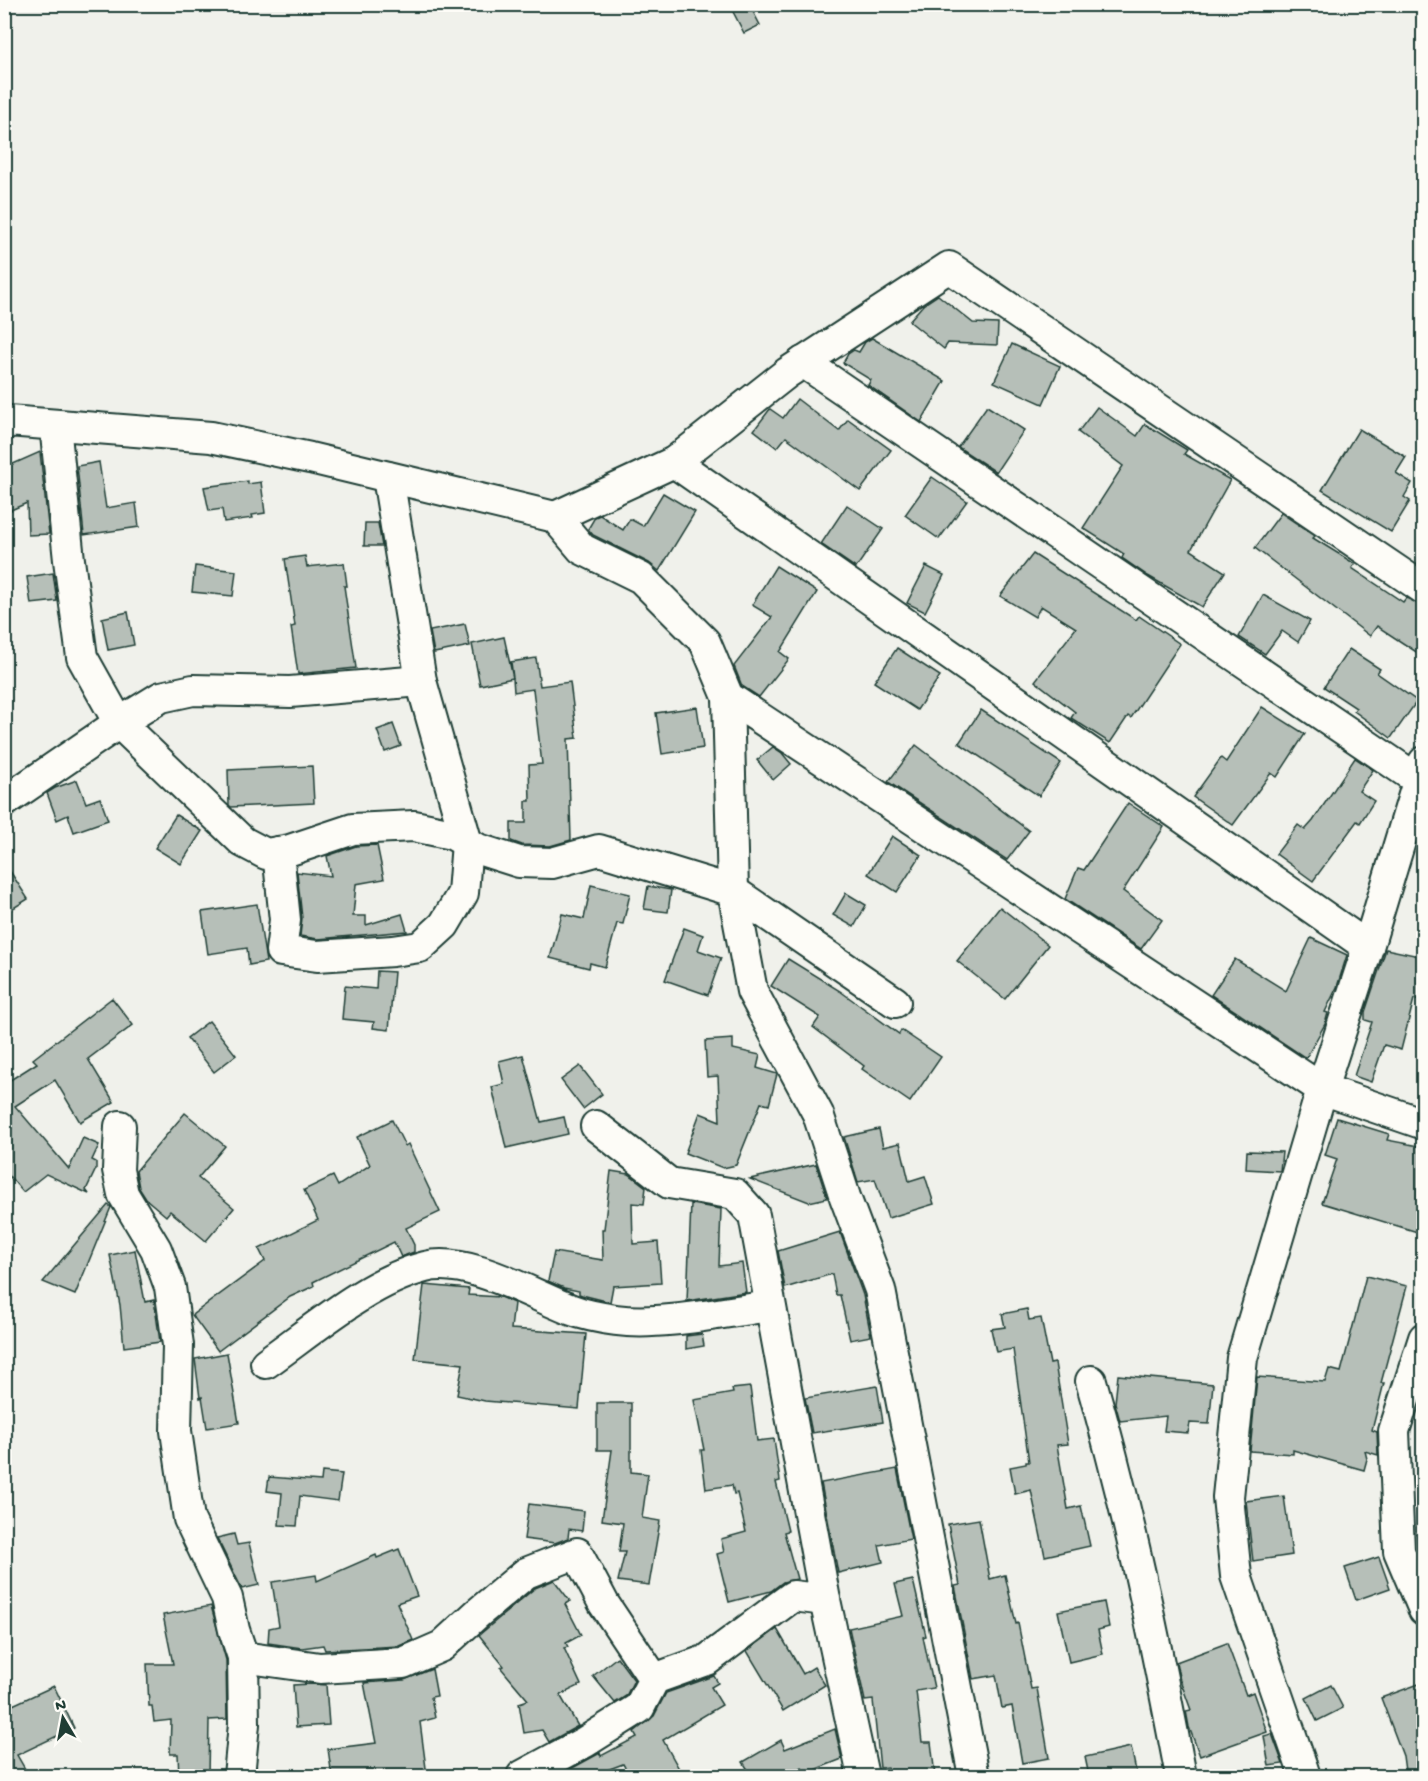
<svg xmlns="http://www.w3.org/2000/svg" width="1428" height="1781" viewBox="0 0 1428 1781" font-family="'Gochi Hand',sans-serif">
  <rect width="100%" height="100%" fill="#f0f1eb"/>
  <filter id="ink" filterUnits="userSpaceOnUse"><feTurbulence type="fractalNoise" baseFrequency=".0167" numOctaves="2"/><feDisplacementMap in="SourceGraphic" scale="12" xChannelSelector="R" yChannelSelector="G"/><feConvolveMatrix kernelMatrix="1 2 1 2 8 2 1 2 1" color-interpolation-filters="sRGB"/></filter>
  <g filter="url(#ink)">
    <g fill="#b6bfb8" stroke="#1f3d34" stroke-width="1.5">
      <path d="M729,4H749L760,25L744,33Z"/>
      <path d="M938,295L973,323L998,324L997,345L948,343L944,349L909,321L923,305Z"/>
      <path d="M872,338L945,381L921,422L868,385L871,380L843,363L848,354L854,350L859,352L865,342Z"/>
      <path d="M1012,344L1060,366L1043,404L994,382Z"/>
      <path d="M797,399L839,431L848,419L891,450L860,491L786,437L777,448L754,430L770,409L783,418Z"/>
      <path d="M987,406L1024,430L996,472L958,447Z"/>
      <path d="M1097,407L1137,436L1145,424L1187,450L1184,454L1230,480L1191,550L1225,572L1202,607L1148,576L1122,558L1124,554L1083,528L1123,466L1078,432Z"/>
      <path d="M1359,429L1406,457L1396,473L1412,483L1404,497L1410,501L1391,532L1322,490Z"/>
      <path d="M40,452L49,534L28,535L27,503L4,513V468Z"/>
      <path d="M99,462L106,508L136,503L139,527L84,535L77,466Z"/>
      <path d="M932,477L967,501L939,539L905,515Z"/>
      <path d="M248,481V484L261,482L265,513L252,515L253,518L224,522L222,509L209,511L204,487Z"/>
      <path d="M663,493L695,512L659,571L649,563L593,535L588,529L595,517L600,515L623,530L630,519L643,526Z"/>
      <path d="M847,505L883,529L856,568L821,544Z"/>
      <path d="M1281,513L1315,536L1313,538L1355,564L1352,568L1403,602L1406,598L1424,606V657L1377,626L1370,636L1255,548Z"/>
      <path d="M365,523H378L382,546H364Z"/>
      <path d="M1033,554L1136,620L1139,616L1180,644L1131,718L1128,716L1110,743L1071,718L1075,712L1035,681L1076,628L1041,606L1035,617L1000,596Z"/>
      <path d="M305,556L307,567L344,563L347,586H344L356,668L298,674L291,627L295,626L285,559Z"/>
      <path d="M195,566L236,571L233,596L192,592Z"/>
      <path d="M776,566L817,592L780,652L789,659L759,697L742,686L734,666L772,617L752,605Z"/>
      <path d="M926,566L944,575L925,612L907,603Z"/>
      <path d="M53,573L57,601L31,604L27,577Z"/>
      <path d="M1263,595L1310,621L1298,642L1282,631L1265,654L1239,637Z"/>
      <path d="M128,612L134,645L108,650L102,618Z"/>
      <path d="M465,624L470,646L434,653L430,631Z"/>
      <path d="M504,637L513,678L511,662L536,658L540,686L570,682L577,738L568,739L571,840L550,846L522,845L511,841V823H526V801H530L529,765L542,764L533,689L514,692L513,678L480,685L472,644Z"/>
      <path d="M897,648L940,676L917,710L874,682Z"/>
      <path d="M1349,649L1380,669L1377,673L1417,701L1391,738L1354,711L1356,708L1324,687Z"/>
      <path d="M697,707L703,748L662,754L656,713Z"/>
      <path d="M1262,707L1305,734L1277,777L1271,773L1233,825L1193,797L1221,758L1226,762Z"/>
      <path d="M981,710L1061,763L1039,796L959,743Z"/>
      <path d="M393,724L401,746L385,752L377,730Z"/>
      <path d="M916,745L1029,831L1007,860L888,782Z"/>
      <path d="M773,747L782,753L791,764L773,780L757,760Z"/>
      <path d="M1355,758L1373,770L1359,791L1374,801L1360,823L1357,821L1313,881L1276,854L1298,825L1305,830L1313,821Z"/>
      <path d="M312,766L314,803L231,807L229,805L228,770Z"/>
      <path d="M77,780L86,803L100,798L108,820L74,832L68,815L57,820L47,793L55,788Z"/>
      <path d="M1128,803L1164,827L1123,891L1162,920L1141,949L1065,899L1078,868L1084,870Z"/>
      <path d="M176,815L202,831L181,864L155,848Z"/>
      <path d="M892,836L921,855L897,892L868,874Z"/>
      <path d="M377,845L384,879L356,884L353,916H366V925L402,914L407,931L318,939L300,936L302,918L297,872L331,876L327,856L356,846Z"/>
      <path d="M4,862L28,899L4,914Z"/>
      <path d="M591,885L630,894L623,924L617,923L605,967L590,963L589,968L550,958L562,914L584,919Z"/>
      <path d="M648,886L671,890L668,912L644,909Z"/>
      <path d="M846,893L866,905L854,927L833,915Z"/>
      <path d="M257,904L266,962L249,965L247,948L208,954L202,912Z"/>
      <path d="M1000,907L1048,945L1005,999L957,961Z"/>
      <path d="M684,928L703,935L698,950L721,958L708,995L665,980Z"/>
      <path d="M1311,938L1347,955L1337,987L1325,1012L1328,1013L1325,1024L1306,1058L1211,995L1235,959L1286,991Z"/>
      <path d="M1386,949L1424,957V1001L1414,999L1401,1050L1384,1045L1371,1082L1354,1076L1372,1022L1365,1020V1012Z"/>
      <path d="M788,959L840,991L899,1034L901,1030L941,1057L910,1102L862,1069L864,1066L813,1027L820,1017L771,986Z"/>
      <path d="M377,971L394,972L389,1030L373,1028L374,1022L342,1019L345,986L376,989Z"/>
      <path d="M112,998L133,1025L88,1059L114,1102L80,1122L55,1080L15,1106L69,1169L83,1138L99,1145L92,1160L96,1162V1169L86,1190L89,1194L46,1174L23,1192L4,1170V1084L37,1063L33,1059Z"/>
      <path d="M209,1021L236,1055L214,1072L187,1038Z"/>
      <path d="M733,1039V1049L760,1055L757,1068L777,1074L769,1105L761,1103L736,1165L723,1168L685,1153L700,1113L720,1121L718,1076L707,1077L705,1041Z"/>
      <path d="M523,1055L541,1122L564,1117L568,1134L506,1148L492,1087L504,1084L499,1061Z"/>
      <path d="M580,1066L602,1094L583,1109L561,1080Z"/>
      <path d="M185,1113L225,1146L198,1178L234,1208L206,1241L170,1211L166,1216L146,1199L139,1188L136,1171Z"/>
      <path d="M1337,1118L1389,1134L1387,1140L1424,1147V1234L1322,1203L1337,1159L1325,1155Z"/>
      <path d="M392,1120L405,1146L408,1144L440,1212L406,1228L414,1245V1252L401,1257L394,1242L313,1282L314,1286L290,1297L218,1351L192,1315L265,1261L259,1249L318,1220L304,1190L333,1176L338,1186L370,1165L357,1137Z"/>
      <path d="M879,1129L883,1147L900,1143L909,1181L925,1176L934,1204L888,1218L875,1179L858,1182L844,1137Z"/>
      <path d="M1247,1151L1282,1152L1280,1171L1246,1169Z"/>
      <path d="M816,1164L827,1198L809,1202L750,1179Z"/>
      <path d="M611,1171L629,1174L646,1187L644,1204L632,1203L633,1244L658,1242L661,1283L613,1286L610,1302L582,1295L579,1294V1291L564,1288L548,1281L554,1252L603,1260L602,1229H604Z"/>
      <path d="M691,1204L721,1209L719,1266L742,1263L746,1292L687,1301Z"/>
      <path d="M108,1205L111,1207L75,1295L43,1282Z"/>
      <path d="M840,1232L863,1295L871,1336L850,1340L840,1295H836L832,1274L785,1288L778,1251Z"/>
      <path d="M135,1250L145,1302L154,1300L160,1342L124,1347L120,1305L110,1255Z"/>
      <path d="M1366,1276L1407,1286L1381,1383H1384L1372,1430L1377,1432L1378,1455L1365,1451L1367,1459L1364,1470L1293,1450V1454L1250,1451L1257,1377L1325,1382L1329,1369L1341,1372Z"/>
      <path d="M424,1285L469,1289L468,1295L500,1297L514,1303L511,1329L586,1334L579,1409L485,1401L457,1395L463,1364L415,1359Z"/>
      <path d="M1027,1309L1029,1320L1041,1318L1050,1364L1055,1363L1068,1444L1057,1445L1068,1509L1081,1506L1090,1546L1045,1556L1031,1490L1015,1494L1010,1467L1026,1464V1462H1029L1013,1349L996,1352L991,1329L1005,1327L1002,1314Z"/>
      <path d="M702,1334L704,1346L686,1349V1336Z"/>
      <path d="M227,1353L239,1423L207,1428L202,1397L200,1398L195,1359Z"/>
      <path d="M1118,1375L1213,1384L1209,1424L1190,1423L1188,1433L1164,1431L1166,1416L1120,1421L1115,1403Z"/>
      <path d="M877,1386L883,1422L812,1433L805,1398Z"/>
      <path d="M750,1387L757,1441L774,1439L780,1481L776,1482L788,1531L784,1532L797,1579L783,1582L771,1591L729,1602L717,1554L724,1552L721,1539L746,1532L737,1493L734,1494L732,1485L706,1489L701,1450H704L694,1400L733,1393L732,1389Z"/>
      <path d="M597,1403H631V1472L648,1474L642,1518L660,1521L649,1585L618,1581L625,1552H619L623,1523L602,1520L612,1450H597Z"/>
      <path d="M897,1469L911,1539L879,1545L883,1562L838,1573L821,1483Z"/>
      <path d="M322,1472L342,1474L338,1501L300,1496L297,1526L279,1525L282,1493L267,1491L269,1477L321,1481Z"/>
      <path d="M1284,1496L1292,1555L1253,1561L1246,1501Z"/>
      <path d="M529,1504L584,1511L582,1531L569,1529L568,1538L555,1543L524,1539Z"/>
      <path d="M979,1519L990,1579L1005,1575L1016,1624L1018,1623L1031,1689L1037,1688L1049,1758L1022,1763L1012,1706L1002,1708L996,1675L973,1679L955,1586L960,1585L948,1524Z"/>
      <path d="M234,1534L237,1545L249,1543L259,1585L242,1589L217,1538Z"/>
      <path d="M399,1549L417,1596L397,1603L413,1640L399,1646L325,1650L323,1645L302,1648L268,1643L269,1628L279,1626L272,1582L316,1575L317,1581L376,1555L377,1558Z"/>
      <path d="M1379,1557L1390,1588L1356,1600L1345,1568Z"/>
      <path d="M554,1580L570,1601L565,1604L581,1635L566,1643L568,1647L564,1648L581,1685L560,1695L578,1726L549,1742L542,1730L524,1733L519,1703L528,1700L501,1668L504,1666L479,1635L535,1588Z"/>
      <path d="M913,1580L926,1636L923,1637L934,1688L916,1691L922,1742H931L935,1776H889L888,1767L880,1768L873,1700L865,1701L849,1628L903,1616L895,1584Z"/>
      <path d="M1104,1602L1109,1627L1098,1630L1103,1654L1069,1662L1058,1611Z"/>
      <path d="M211,1606L226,1660L227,1719L209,1720L208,1776H179L178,1754H170L171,1720L154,1722L152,1706H149L147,1664H173L163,1615Z"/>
      <path d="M777,1629L803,1674L814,1667L825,1685L783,1711L747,1651Z"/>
      <path d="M1227,1643L1246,1695L1253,1692L1267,1732L1200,1756L1189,1727L1186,1711L1191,1710L1179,1677L1176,1662Z"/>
      <path d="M617,1657L634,1680L626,1696L615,1703L593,1676Z"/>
      <path d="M432,1669L437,1696L431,1697L435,1718L420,1722L427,1776H332L328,1749L376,1743L364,1683L404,1680Z"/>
      <path d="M714,1676L718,1683L711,1687L722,1705L663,1740L683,1776H630L623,1764L591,1776H570L567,1771L600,1753L601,1756L637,1737L634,1732L654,1716L666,1693Z"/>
      <path d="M1424,1682V1731L1420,1732L1424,1769L1405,1771L1403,1756L1381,1698Z"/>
      <path d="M310,1684L326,1685L329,1725L296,1727L293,1685Z"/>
      <path d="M1331,1685L1343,1708L1317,1721L1306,1698Z"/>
      <path d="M54,1686L74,1728L17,1755L29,1776H4V1709Z"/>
      <path d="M835,1729L842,1759L804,1774L802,1767L786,1776H752L743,1762L781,1740L785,1749Z"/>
      <path d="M1272,1734L1283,1764L1269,1766L1264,1736Z"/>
      <path d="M1131,1747L1137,1776H1089L1085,1757Z"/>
    </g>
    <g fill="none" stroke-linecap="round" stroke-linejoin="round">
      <g stroke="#1f3d34" stroke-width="34">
        <g id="minor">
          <path d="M803,362L1418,780"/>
          <path d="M4,425L8,421L211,437L310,458L555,517"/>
          <path d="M55,425L69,560L82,657L119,723L243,842L266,854L290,850L353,829L414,826L452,834L478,849L519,862L552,863L599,850L733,891L895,1002"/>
          <path d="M674,462L1368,947"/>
          <path d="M728,697L733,891L752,991L818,1114L845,1197L880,1290L974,1776"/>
          <path d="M1424,762L1368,947L1322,1089L1424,1124"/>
          <path d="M4,802L119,723L161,697L193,690L290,692L421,681"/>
          <path d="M278,852L285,920L281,951L317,956L393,951L420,947L444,925L463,893L467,843L421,681L388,477"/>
          <path d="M120,1126L118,1170L123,1194L156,1249L170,1287L178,1345L176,1431L189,1519L227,1598L234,1630L243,1657"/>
          <path d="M596,1126L669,1183L735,1194L754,1215L825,1600L863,1776"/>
          <path d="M1424,1338L1394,1431L1399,1551L1424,1610"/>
          <path d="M266,1363C314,1329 369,1281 425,1267C468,1256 532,1295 572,1310C585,1315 602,1318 616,1320C661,1326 724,1312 770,1306"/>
          <path d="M1091,1381C1129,1511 1156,1644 1181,1776"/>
          <path d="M239,1776L244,1724L243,1657L320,1668L403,1663L442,1646L478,1613L526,1573L577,1553L604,1604L654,1679"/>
          <path d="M522,1776L585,1742L639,1708L654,1679L707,1660L793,1596L825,1600"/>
          <path d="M1305,1776L1236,1576L1228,1497L1242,1358L1322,1089L728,697L705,642L641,578L582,549L555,517L674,462L787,373L949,267L1424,589"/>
        </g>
      </g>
      <use href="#minor" stroke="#fdfcf7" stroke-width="30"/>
    </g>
  </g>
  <rect width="1428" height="1781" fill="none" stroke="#fdfcf7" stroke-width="24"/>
  <rect x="12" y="12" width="1404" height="1757" fill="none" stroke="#1f3d34" stroke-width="2" filter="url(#ink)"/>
  <g transform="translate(63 1718) rotate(350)" stroke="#fdfcf7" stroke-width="4.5" paint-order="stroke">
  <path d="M0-4.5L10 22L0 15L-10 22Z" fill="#1f3d34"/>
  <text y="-9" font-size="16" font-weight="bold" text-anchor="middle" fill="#1f3d34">N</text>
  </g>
</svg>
